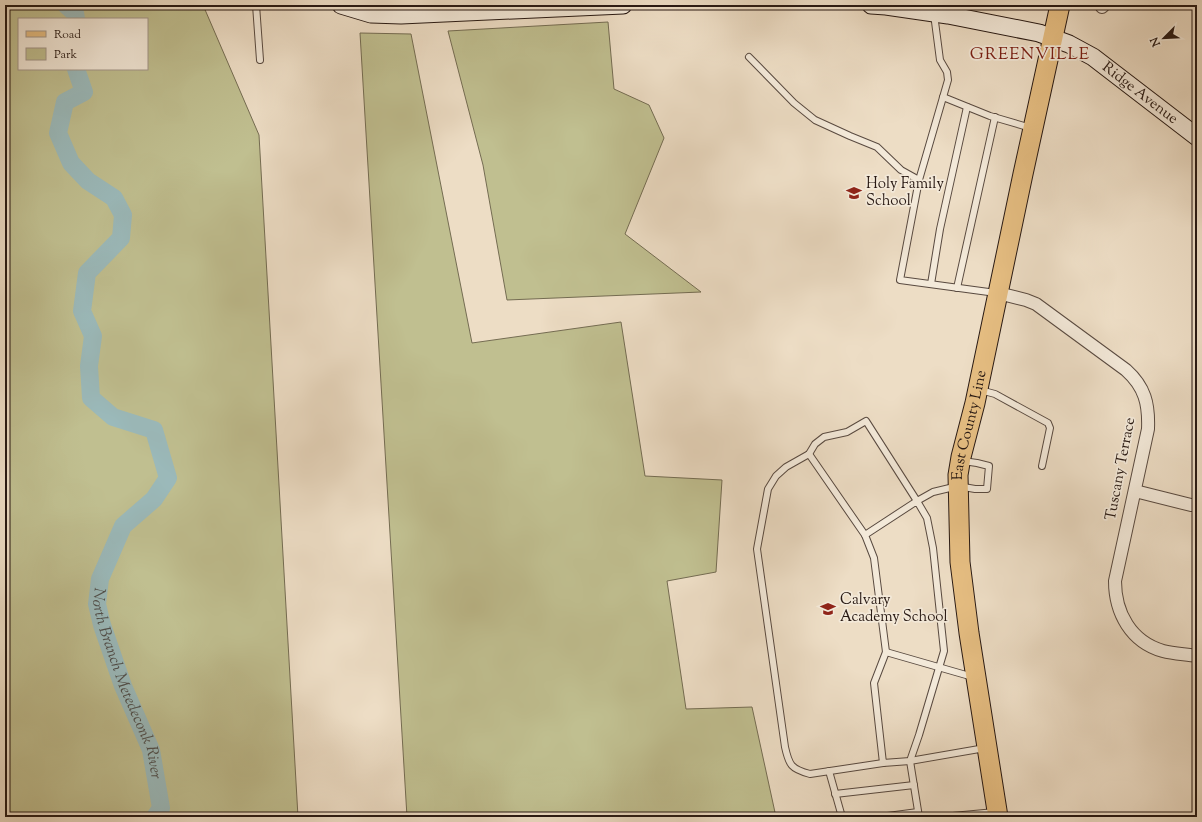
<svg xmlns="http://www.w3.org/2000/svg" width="1202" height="822" viewBox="0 0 1202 822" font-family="'Sorts Mill Goudy',serif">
  <rect width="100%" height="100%" fill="#edddc5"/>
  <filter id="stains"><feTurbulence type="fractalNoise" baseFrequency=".005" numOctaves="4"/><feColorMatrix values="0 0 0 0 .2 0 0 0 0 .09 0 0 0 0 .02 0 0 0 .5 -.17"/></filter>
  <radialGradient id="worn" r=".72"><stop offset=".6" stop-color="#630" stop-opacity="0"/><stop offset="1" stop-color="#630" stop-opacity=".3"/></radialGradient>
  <g fill="#c0bf90" stroke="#746c52" fill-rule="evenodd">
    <path d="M5,5H203L259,135L298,817H5ZM19,19H147V69H19Z"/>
    <path d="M608,22L614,89L649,105L664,138L625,234L701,292L507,300L483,165L448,31Z"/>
    <path d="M360,33L411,34L472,343L621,322L645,476L722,480L716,572L667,581L686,709L752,707L776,817H407Z"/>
  </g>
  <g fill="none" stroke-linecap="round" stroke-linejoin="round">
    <g stroke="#9bbabb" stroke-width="18">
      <path d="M66,5L75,13L76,19"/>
      <path id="s1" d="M76,69L84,92L65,102L58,133L71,163L88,181L114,198L123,215L121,238L87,273L82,311L93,336L89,366L91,398L113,417L154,430L168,478L154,499L123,526L100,579L97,604L102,625L123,686L151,750L161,808L155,817"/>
    </g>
    <g stroke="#594a40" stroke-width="8">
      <g id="lane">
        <path d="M256,5L260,60"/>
        <path d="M934,14L940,60L947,72L948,80L919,180L900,280L996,293"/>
        <path d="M749,57L794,103L815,120L850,136L877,147L901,170L919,180"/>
        <path d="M943,97L990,116L1031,128"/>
        <path d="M931,284L940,229L967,107"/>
        <path d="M957,288L995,117"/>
        <path d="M980,390L995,394L1048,423L1050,428L1042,466"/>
        <path d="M809,454L865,535"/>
        <path d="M886,652L874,558L865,535L917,501L927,518L933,548L944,651L919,735L910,761L919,817"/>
        <path d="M973,677L886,652L874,683L883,763L910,761L985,748"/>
        <path d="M883,763L810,774C791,769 789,765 785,747L757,549L768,489L776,476L786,467L809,454L815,444L824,437L847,432L866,421L917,501L933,492L958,486L975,489H987L989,466L977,463L963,461"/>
        <path d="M829,771L842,817"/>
        <path d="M835,794L914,785"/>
        <path d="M880,817L918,812"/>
        <path d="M942,817L995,812"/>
      </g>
    </g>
    <g stroke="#594a40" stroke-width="14">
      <g id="street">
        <path d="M1102,7L1104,5"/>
        <path d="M998,293L1026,300L1036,304L1126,370C1145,387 1149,404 1148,429L1115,581C1115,613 1131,642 1163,651C1174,654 1186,654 1197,656"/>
        <path d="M1135,491L1191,505"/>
      </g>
    </g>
    <g stroke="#281913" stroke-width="19">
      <g id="secondary">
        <path d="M341,5L371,14L401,15L623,5"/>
        <path id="s2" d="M871,5L886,6L948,15L1039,33L1069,44L1093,57L1197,137"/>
      </g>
    </g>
    <g stroke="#281913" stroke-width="21">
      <g id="primary">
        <path id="s3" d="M998,817L969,633L960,562L958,475L961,457L975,403L1023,174L1060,5"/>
      </g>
    </g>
    <use href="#lane" stroke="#f3e9d9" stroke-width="6"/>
    <use href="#street" stroke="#f3e9d9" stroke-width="12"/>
    <use href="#secondary" stroke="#f3e9d9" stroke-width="17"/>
    <use href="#primary" stroke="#e6be82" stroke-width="19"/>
  </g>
  <defs>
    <g id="school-bare" transform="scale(1.2)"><path d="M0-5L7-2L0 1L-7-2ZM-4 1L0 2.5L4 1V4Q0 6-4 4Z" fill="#8f2418" stroke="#f3e9d9" stroke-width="2.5" paint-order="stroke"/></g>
  </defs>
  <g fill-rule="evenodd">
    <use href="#school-bare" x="854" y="193"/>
    <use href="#school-bare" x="828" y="609"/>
  </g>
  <g text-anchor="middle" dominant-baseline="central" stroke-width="3.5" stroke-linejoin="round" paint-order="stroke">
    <g font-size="15" fill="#281913" stroke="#f3e9d9">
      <text stroke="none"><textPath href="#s2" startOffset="289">Ridge Avenue</textPath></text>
      <text stroke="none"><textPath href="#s3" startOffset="396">East County Line</textPath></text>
      <text transform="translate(1121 469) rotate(-79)">Tuscany Terrace</text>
    </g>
    <g font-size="15" fill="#281913" stroke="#f3e9d9" text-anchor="start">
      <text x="866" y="184">Holy Family<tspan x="866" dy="17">School</tspan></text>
      <text x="840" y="600">Calvary<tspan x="840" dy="17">Academy School</tspan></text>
    </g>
    <g font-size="16" font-style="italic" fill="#50514e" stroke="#f3e9d9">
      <text stroke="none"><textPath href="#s1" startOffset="741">North Branch Metedeconk River</textPath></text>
    </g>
    <g font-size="17" letter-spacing="1" fill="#7a1f14" stroke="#f3e9d9">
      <text x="1030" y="55">GREENVILLE</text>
    </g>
  </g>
  <rect width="1202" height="822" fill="none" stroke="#edddc5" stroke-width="20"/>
  <rect x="6" y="6" width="1190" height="810" fill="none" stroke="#281913" stroke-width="2"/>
  <rect x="10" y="10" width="1182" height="802" fill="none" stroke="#281913"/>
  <rect x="18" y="18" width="130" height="52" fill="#f3e9d9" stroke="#a2968a"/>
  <rect x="26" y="31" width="20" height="6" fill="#e6be82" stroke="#a2968a"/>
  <text x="54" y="38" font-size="12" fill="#281913">Road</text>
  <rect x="26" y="48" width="20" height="12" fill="#c0bf90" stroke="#a2968a"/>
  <text x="54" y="58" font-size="12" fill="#281913">Park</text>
  <g transform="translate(1164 38) rotate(246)" stroke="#f3e9d9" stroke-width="3" paint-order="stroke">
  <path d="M0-3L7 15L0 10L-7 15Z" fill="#281913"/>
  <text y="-6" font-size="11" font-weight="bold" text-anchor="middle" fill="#281913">N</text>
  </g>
  <rect width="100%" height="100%" filter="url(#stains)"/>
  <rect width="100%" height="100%" fill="url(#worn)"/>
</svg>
